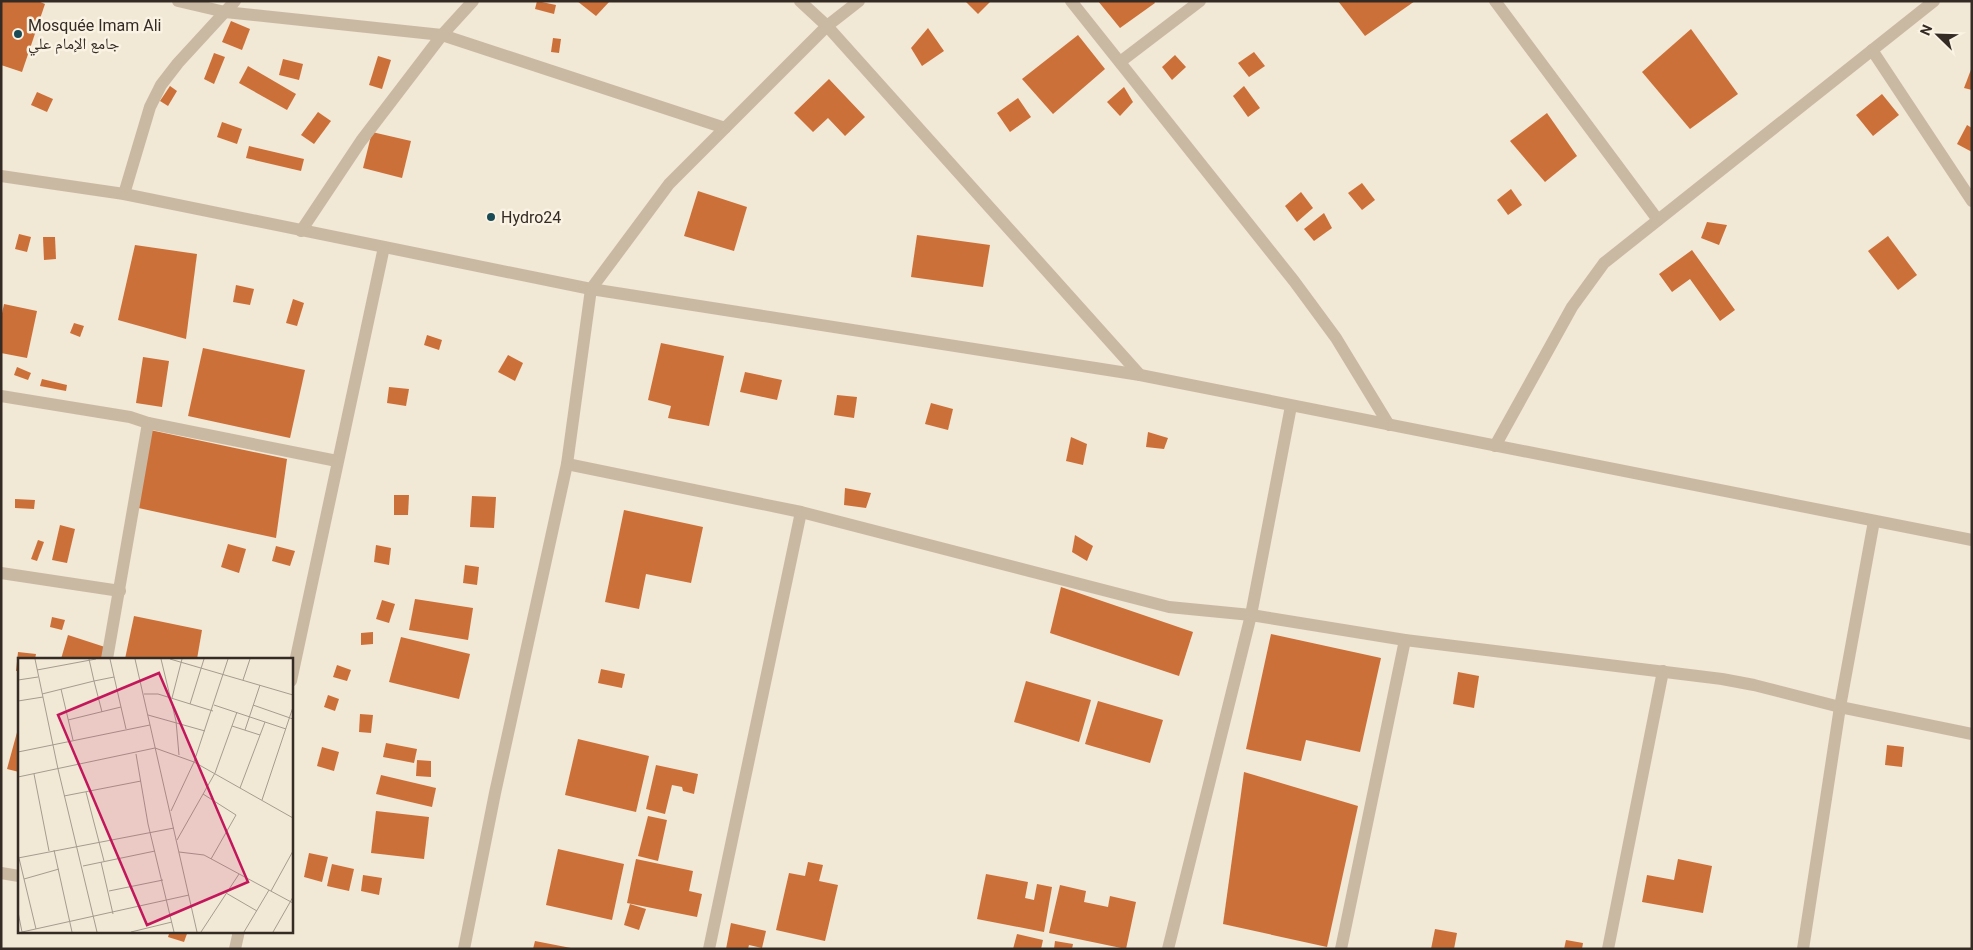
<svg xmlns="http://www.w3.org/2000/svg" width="1973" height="950" viewBox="0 0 1973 950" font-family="Roboto,'Noto Naskh Arabic',sans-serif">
  <rect width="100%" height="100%" fill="#f2e8d6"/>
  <g fill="#cc7039">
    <path d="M1,1H38L45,4L22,72L1,65Z"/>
    <path d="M537,1L556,5L554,14L535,9Z"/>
    <path d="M577,1H610L596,16Z"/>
    <path d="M965,1H991L978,14Z"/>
    <path d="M1098,1H1154L1155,3L1120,28Z"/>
    <path d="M1338,1H1415L1365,36Z"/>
    <path d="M231,21L250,29L242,50L222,42Z"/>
    <path d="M928,28L944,51L922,66L911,48Z"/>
    <path d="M1691,29L1738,94L1690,129L1642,72Z"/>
    <path d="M1078,35L1105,69L1053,114L1022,79Z"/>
    <path d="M553,38L561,39L559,53L551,52Z"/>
    <path d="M1254,52L1265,66L1249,77L1238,63Z"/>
    <path d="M214,53L225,57L214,84L204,79Z"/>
    <path d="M1175,55L1186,67L1172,80L1162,67Z"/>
    <path d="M378,56L391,60L382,89L369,85Z"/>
    <path d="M283,59L303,64L299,80L279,75Z"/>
    <path d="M248,66L296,94L287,110L239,83Z"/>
    <path d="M1972,67V90L1964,88Z"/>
    <path d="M829,79L865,117L845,136L828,118L813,132L794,113Z"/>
    <path d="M170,86L177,91L168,106L160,101Z"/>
    <path d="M1244,86L1260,108L1248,117L1233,96Z"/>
    <path d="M1124,87L1133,102L1120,116L1107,102Z"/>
    <path d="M37,92L53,99L47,112L31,105Z"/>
    <path d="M1882,94L1899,115L1873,136L1856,115Z"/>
    <path d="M1018,98L1031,117L1010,132L997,113Z"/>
    <path d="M318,112L331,121L314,144L301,135Z"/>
    <path d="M1547,113L1577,156L1545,182L1510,141Z"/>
    <path d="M222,122L242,129L237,144L217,137Z"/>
    <path d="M1967,125L1972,128V152L1957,144Z"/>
    <path d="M372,132L411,141L402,178L363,168Z"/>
    <path d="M249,146L304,159L301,171L246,158Z"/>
    <path d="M1362,183L1375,200L1362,210L1348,193Z"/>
    <path d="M1511,189L1522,205L1508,215L1497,200Z"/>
    <path d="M698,191L747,207L734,251L684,236Z"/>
    <path d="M1301,192L1313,208L1297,222L1285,206Z"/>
    <path d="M1324,213L1332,228L1314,241L1304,229Z"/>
    <path d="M1707,222L1727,225L1719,245L1701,238Z"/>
    <path d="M19,234L31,237L27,252L15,249Z"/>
    <path d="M917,235L990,245L983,287L911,277Z"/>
    <path d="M1888,236L1917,275L1898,290L1868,251Z"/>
    <path d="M43,237H55L56,259L44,260Z"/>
    <path d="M135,245L197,254L186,339L118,320Z"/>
    <path d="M1692,250L1735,310L1720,321L1690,279L1672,292L1659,274Z"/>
    <path d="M236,285L254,289L250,305L233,302Z"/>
    <path d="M293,299L304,303L297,326L286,323Z"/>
    <path d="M4,304L37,311L27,358L1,353V318Z"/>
    <path d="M74,323L84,326L80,337L70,333Z"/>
    <path d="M427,335L442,340L439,350L424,345Z"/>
    <path d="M661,343L724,356L709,426L668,418L671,406L648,400Z"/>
    <path d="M203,348L305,370L290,438L188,416Z"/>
    <path d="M508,355L523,363L515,381L498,372Z"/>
    <path d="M143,357L169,361L162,407L136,403Z"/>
    <path d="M17,367L31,373L28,380L14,375Z"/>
    <path d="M745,372L782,380L777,400L740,392Z"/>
    <path d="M42,379L67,385L66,391L40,386Z"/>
    <path d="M389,387L409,389L406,406L387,403Z"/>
    <path d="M837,395L857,397L854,418L834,415Z"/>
    <path d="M931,403L953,409L948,430L925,424Z"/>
    <path d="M150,430L287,459L276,538L134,507Z"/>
    <path d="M1148,432L1168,438L1164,449L1146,447Z"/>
    <path d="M1071,437L1087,444L1083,465L1066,461Z"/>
    <path d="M845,488L871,493L866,508L844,505Z"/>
    <path d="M394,495H409L408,515H394Z"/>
    <path d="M472,496L496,497L494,528L470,527Z"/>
    <path d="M15,499L35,500L34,509L15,508Z"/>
    <path d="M624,510L703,527L691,583L646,574L639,609L605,602Z"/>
    <path d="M60,525L75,529L67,563L52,560Z"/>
    <path d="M1075,535L1093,546L1087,561L1072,552Z"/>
    <path d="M38,540L44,542L37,561L31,559Z"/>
    <path d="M228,544L246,549L239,573L221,567Z"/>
    <path d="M376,545L391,548L389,565L374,562Z"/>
    <path d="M276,546L295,551L290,566L272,561Z"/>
    <path d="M465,565L479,567L477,585L463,583Z"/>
    <path d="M1061,587L1193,632L1179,676L1050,633Z"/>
    <path d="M415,599L473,608L468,640L409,630Z"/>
    <path d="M382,600L395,604L389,623L376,619Z"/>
    <path d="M134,616L202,630L197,659H125Z"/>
    <path d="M52,617L65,620L62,630L50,627Z"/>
    <path d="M373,632V644L361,645V633Z"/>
    <path d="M1271,634L1381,658L1360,752L1306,740L1301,761L1246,749Z"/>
    <path d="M68,635L108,648L105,659H61Z"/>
    <path d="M401,637L470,654L459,699L389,682Z"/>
    <path d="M18,652L36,654L35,659H19V671H16Z"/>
    <path d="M337,665L351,670L347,681L333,677Z"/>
    <path d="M601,669L625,674L622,688L598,683Z"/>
    <path d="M1458,672L1479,676L1474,708L1453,704Z"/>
    <path d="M1026,681L1091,700L1079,742L1014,722Z"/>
    <path d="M328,695L339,699L335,711L324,707Z"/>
    <path d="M1098,701L1163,720L1150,763L1085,744Z"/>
    <path d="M360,714L373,715L371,733L359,732Z"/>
    <path d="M19,725V772L7,769Z"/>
    <path d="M578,739L649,756L636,812L565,795Z"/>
    <path d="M386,743L417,749L414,763L383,757Z"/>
    <path d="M1887,745L1904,747L1902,767L1885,765Z"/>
    <path d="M322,747L339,752L334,771L317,766Z"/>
    <path d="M417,760L431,761V777L416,776Z"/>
    <path d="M656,765L698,774L694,794L683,791L682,787L672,785L665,814L646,809Z"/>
    <path d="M1244,772L1358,806L1327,947L1223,924Z"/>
    <path d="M381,775L436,788L432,807L376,794Z"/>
    <path d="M376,811L429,817L424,859L371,853Z"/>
    <path d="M648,816L667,820L658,861L638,856Z"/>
    <path d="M558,849L624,864L612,920L546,905Z"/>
    <path d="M309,853L328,857L322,882L304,877Z"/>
    <path d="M636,859L693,871L689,891L702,894L697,917L627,903Z"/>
    <path d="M1678,859L1712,866L1703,913L1642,902L1647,875L1674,880Z"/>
    <path d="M808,862L823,865L819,881L838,885L825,941L776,930L789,873L805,876Z"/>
    <path d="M332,864L354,869L349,891L327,886Z"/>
    <path d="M986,874L1028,882L1025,898L1034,900L1037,884L1052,887L1044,932L977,919Z"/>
    <path d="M363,875L382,878L379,895L361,891Z"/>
    <path d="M1060,885L1086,891L1084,902L1108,907L1110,896L1136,902L1126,949L1049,933Z"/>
    <path d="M630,904L646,909L639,930L624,925Z"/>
    <path d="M731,923L766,931L762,948L749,945L748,949H726Z"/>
    <path d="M1435,929L1457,933L1454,949H1431Z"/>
    <path d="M170,931H188L184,942L168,937Z"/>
    <path d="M1017,934L1043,940L1041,949H1013Z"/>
    <path d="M1566,940L1583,943L1582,949H1564Z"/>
    <path d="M535,941L571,948V949H533Z"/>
    <path d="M1055,941L1073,944L1072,949H1054Z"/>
  </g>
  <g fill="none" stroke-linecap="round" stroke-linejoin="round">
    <g stroke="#cab9a2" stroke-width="12">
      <path d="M178,1L225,12L442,35L725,128"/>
      <path d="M800,1L827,26L1140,375"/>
      <path d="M1071,1L1294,281L1336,338L1389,425"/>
      <path d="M1495,1L1658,220"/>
      <path d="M1872,50L1972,201"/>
      <path d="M1120,62L1200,1"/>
      <path d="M1,176L124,194L591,289L1140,375L1972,540"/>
      <path d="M124,194L150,107L161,85L178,63L235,1"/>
      <path d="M301,231L361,141L442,35L473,1"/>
      <path d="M1,396L130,417L148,423L337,461"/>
      <path d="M1495,446L1572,307L1604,263L1934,1"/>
      <path d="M567,464L801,512L1169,607L1251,615L1405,640L1722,679L1754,685L1840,707L1972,734"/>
      <path d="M1,573L120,591"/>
      <path d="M107,659L148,423"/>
      <path d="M291,681L384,247"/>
      <path d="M1,873L19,876"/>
      <path d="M235,949L239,931"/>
      <path d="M464,949L495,793L567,464L591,289L669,184L827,26L859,1"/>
      <path d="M709,949L801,512"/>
      <path d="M1168,949L1251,615L1291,406"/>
      <path d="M1341,949L1405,640"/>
      <path d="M1608,949L1663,671"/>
      <path d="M1803,949L1840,707L1874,521"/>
    </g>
  </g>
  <g fill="#194b57" stroke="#faf2e2" stroke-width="2">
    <circle cx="18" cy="34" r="5"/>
    <circle cx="491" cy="217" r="5"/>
  </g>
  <g text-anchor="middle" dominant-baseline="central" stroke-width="5" stroke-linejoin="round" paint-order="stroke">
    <g font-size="16" fill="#342b25" stroke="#faf2e2" text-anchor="start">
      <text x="28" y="25">Mosquée Imam Ali<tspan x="28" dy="18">جامع الإمام علي</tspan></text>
      <text x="501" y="217">Hydro24</text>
    </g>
  </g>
  <g transform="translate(18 658)">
    <rect width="275" height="275" fill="#f2e8d6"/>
    <path fill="none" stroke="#a69c8f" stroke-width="1" d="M17,1L40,111L79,274M92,1L108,71M117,1L179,274M143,1L158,63L161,97M152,1L275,37M19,12L78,1M0,22L20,19M225,22L232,1M43,31L55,82M24,36L76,23L71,1M126,36H140L195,53M154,40L164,1M0,43L25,39M172,46L186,1M196,47L268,71M235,47L275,61M84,54L76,23L96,19M130,57L187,73M50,62L103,49M214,68L242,77M227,72L242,27M0,94L132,67M118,96L130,166L156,274M16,116L31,193M0,119L137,90L176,104L275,160M222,130L247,64M68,134L86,203M185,136L218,157L193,201M46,138L123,123M244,142L275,49M153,153L176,104L210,1M159,182L197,115L219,54M36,192L54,274M161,194L186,197L275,245M0,196L18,271M0,200L156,170M83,204L95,256M65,208L137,193M6,221L41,211M91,233L145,222M253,233L275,193M208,235L239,253M0,254L4,274M4,274L171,237M113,274L154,264M183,274L221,216M226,274L251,232M255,274L275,239"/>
    <path fill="#c2185b" fill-opacity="0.15" stroke="#c2185b" stroke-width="2.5" d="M141,15L230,224L129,267L40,57Z"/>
    <rect width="275" height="275" fill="none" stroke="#342b25" stroke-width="2.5"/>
  </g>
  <rect width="1973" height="950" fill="none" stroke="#342b25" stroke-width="5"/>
  <g transform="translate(1938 35) rotate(293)" stroke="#faf2e2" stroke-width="4" paint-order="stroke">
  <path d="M0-4L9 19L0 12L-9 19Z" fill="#342b25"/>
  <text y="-8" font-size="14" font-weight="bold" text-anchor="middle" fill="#342b25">N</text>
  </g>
</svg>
